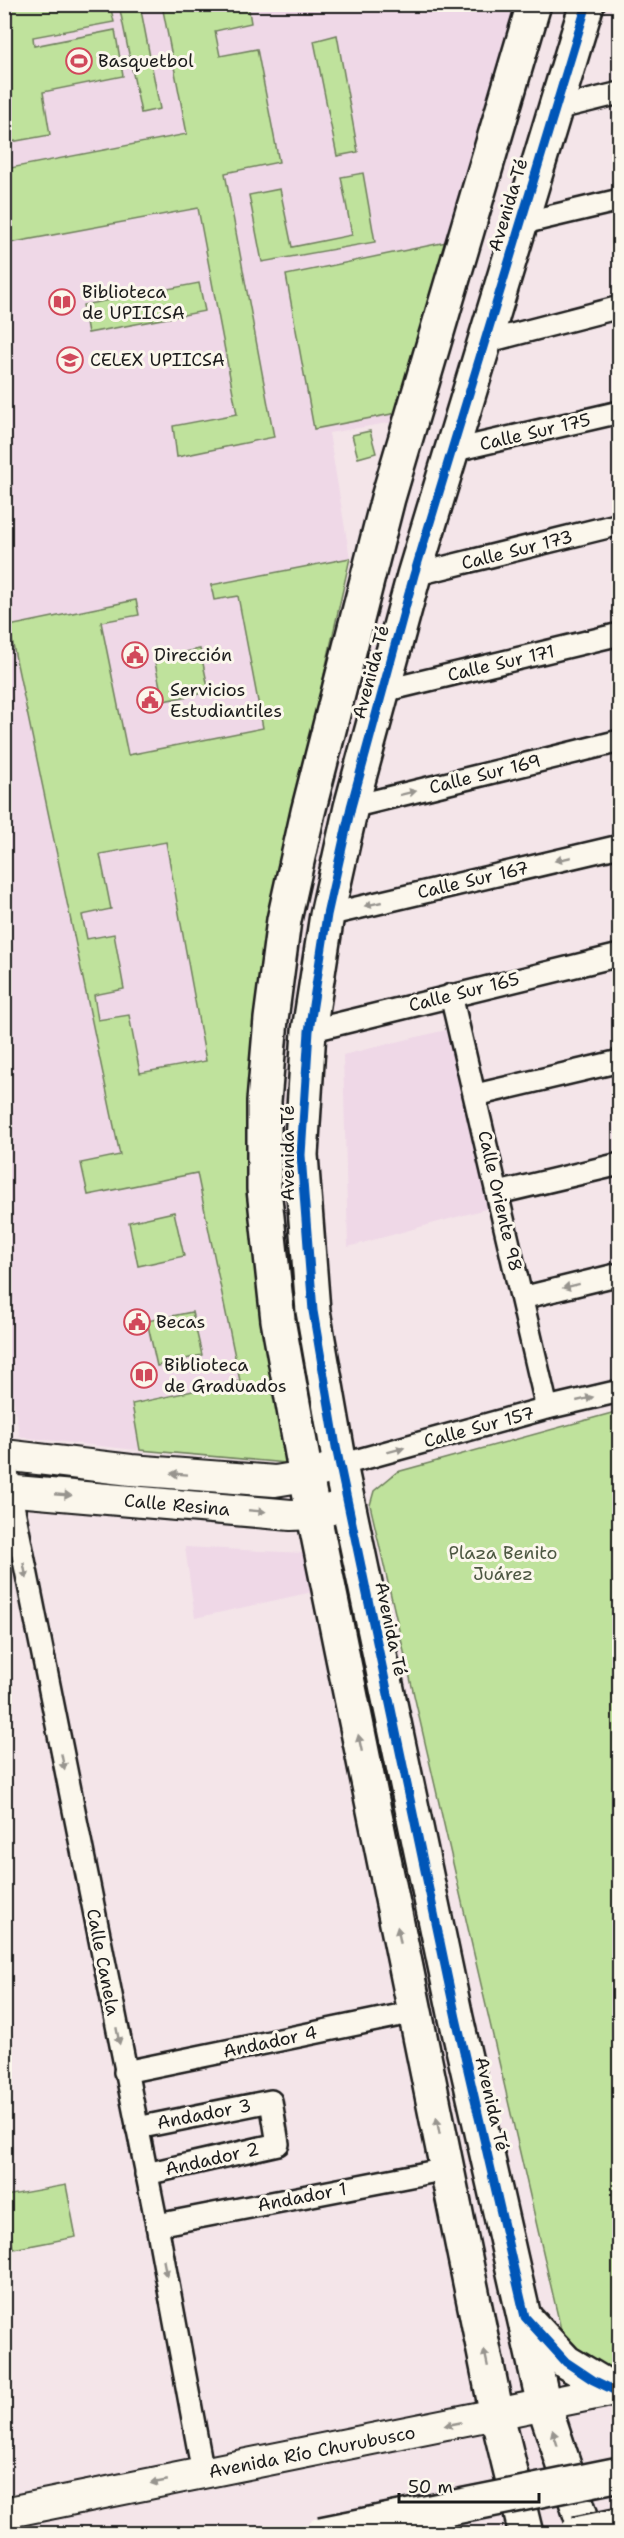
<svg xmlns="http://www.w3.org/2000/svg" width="624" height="2538" viewBox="0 0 624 2538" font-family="'Shantell Sans',sans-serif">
  <rect width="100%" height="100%" fill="#f4e5e9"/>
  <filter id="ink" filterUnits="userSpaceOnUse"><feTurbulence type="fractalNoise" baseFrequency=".0167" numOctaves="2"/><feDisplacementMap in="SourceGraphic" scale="12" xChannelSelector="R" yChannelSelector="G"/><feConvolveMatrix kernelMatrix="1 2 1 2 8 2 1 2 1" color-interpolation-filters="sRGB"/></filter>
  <g filter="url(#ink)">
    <g fill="#efd8e7">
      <path d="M4,5H522L405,420L329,433L350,558L267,930L251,1199L254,1257L262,1318L287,1463L127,1449L20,1437L5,1355Z"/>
      <path d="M458,1027L500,1205L348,1247L343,1055Z"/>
      <path d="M185,1547L304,1553L312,1592L195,1618Z"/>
    </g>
    <g fill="#bfe29c" stroke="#6e7f5c" stroke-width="1.5" fill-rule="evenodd">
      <path d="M5,4L110,5L114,22L33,37L34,46L115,30L123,76L43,92L50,135L5,143Z"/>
      <path d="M119,5H140L160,109L141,113Z"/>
      <path d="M162,5H248L251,23L215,31L220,56L257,49L279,162L225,173L274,437L177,457L173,426L237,414L198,208L4,244L5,169L187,134Z"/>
      <path d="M337,35L358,152L337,156L314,41Z"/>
      <path d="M363,173L375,242L262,262L249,195L280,189L292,247L352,235L341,177Z"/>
      <path d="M456,240L407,411L314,429L286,275Z"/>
      <path d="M199,283L205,311L88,333L83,305Z"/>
      <path d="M370,431L376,453L358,458L352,435Z"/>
      <path d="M350,558L267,930L251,1199L254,1257L262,1318L287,1463L140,1450L132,1404L240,1381L197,1173L88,1195L81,1163L120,1155L9,626L136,600L139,615L101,622L128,755L263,728L238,596L214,600L211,585ZM166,842L206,1061L140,1073L129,1015L98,1020L94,995L124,989L114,934L87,939L82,915L111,909L100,854Z"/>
      <path d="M200,649L209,692L163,701L154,658Z"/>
      <path d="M174,1212L184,1256L138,1266L129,1222Z"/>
      <path d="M192,1312L202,1355L157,1366L147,1321Z"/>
      <path d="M619,1411V2381L590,2373L562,2334L370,1505L374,1491L397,1472Z"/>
      <path d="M66,2185L76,2237L13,2249L5,2196Z"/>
    </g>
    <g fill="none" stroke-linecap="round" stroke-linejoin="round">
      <g stroke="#1c1c1c" stroke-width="26">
        <g id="street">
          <path d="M555,109L620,93"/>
          <path d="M519,224L620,200"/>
          <path d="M485,342L620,307"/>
          <path d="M451,451L620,412"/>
          <path d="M414,575L620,524"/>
          <path d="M383,691L620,634"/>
          <path d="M351,807L620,741"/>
          <path d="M327,915L620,846"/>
          <path d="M451,995L547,1408"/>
          <path d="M309,1031L620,955"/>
          <path d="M476,1095L620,1061"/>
          <path d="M498,1193L620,1164"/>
          <path d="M522,1298L620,1274"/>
          <path d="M4,1451L10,1490L157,2225L203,2473"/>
          <path d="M340,1465L547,1408L620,1391"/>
          <path d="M125,2072L415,2012"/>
          <path d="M137,2128L271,2101L278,2144L146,2174"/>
          <path d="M157,2225L447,2169"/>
        </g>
      </g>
      <g stroke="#1c1c1c" stroke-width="34">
        <g id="secondary">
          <path d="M4,1455L131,1470L275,1481L306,1476L340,1465"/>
          <path d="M4,1490L291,1515L314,1514L348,1504"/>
          <path d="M4,2513L620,2389"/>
        </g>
      </g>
      <g stroke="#1c1c1c" stroke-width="38">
        <g id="primary">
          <path d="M587,4L414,575L351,807L327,915L309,1031L301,1155L313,1311L340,1465L456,2018L544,2405L587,2534"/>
          <path d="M526,2319L566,2362L613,2390"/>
          <path d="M526,2534L497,2415L306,1476L278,1320L264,1189V1101L271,1019L284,920L308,812L388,498L534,4"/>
        </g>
      </g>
      <use href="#street" stroke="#fbf7ec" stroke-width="21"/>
      <use href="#secondary" stroke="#fbf7ec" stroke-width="30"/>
      <use href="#primary" stroke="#fbf7ec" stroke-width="33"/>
      <g stroke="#1c1c1c" stroke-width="38" stroke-linecap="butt">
        <g id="highway-bridge">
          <path d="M321,2534L620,2474"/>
          <path d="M576,2534L620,2525"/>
        </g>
      </g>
      <use href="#highway-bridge" stroke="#fbf7ec" stroke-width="33"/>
      <g stroke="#fbf7ec" stroke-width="13">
        <path id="cycleway" d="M587,4L414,575L351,807L327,915L309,1031L301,1155L313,1311L336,1447L456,2018L525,2317L566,2362L593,2380L620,2393"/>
      </g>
      <use href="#cycleway" stroke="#0057b8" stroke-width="9"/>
    </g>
    <defs><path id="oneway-solid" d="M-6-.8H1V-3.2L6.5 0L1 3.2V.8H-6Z" transform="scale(1.5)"/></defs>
    <g fill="#97948e">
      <use href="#oneway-solid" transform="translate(408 793) rotate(-14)"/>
      <use href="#oneway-solid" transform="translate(563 859) rotate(167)"/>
      <use href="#oneway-solid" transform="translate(373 904) rotate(167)"/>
      <use href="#oneway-solid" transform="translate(571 1286) rotate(166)"/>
      <use href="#oneway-solid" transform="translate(585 1399) rotate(-13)"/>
      <use href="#oneway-solid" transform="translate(396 1450) rotate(-15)"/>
      <use href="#oneway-solid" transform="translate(179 1474) rotate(-176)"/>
      <use href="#oneway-solid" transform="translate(63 1495) rotate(5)"/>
      <use href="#oneway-solid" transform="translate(257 1511) rotate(5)"/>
      <use href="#oneway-solid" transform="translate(25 1571) rotate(79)"/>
      <use href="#oneway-solid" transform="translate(360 1743) rotate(-102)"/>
      <use href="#oneway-solid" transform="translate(63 1762) rotate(79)"/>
      <use href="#oneway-solid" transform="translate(399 1935) rotate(-101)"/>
      <use href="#oneway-solid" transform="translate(118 2036) rotate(79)"/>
      <use href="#oneway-solid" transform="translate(438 2126) rotate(-101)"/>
      <use href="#oneway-solid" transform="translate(165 2268) rotate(79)"/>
      <use href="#oneway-solid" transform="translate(486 2358) rotate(-102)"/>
      <use href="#oneway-solid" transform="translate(453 2424) rotate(169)"/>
      <use href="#oneway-solid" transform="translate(555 2438) rotate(-108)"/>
      <use href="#oneway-solid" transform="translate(159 2482) rotate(169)"/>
    </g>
  </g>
  <defs>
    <g id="stadium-ring" transform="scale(1.35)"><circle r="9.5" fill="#fbf7ec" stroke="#d1495b" stroke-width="1.5"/><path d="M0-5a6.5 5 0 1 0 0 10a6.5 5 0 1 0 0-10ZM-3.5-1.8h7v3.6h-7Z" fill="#d1495b"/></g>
    <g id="library-ring" transform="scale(1.35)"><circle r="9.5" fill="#fbf7ec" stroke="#d1495b" stroke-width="1.5"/><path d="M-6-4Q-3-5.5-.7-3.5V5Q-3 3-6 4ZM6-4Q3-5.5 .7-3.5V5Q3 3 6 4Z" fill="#d1495b"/></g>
    <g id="university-ring" transform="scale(1.35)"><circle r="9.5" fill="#fbf7ec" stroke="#d1495b" stroke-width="1.5"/><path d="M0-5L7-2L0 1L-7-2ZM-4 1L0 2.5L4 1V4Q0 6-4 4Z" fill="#d1495b"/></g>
    <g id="civic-ring" transform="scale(1.35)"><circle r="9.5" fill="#fbf7ec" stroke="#d1495b" stroke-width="1.5"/><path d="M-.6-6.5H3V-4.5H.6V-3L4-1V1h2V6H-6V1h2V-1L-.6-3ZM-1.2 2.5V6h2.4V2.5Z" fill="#d1495b"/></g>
  </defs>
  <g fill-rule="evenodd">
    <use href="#stadium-ring" x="79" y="61"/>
    <use href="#library-ring" x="62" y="302"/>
    <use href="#university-ring" x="70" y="360"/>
    <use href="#civic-ring" x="135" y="655"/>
    <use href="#civic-ring" x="150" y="700"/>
    <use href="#civic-ring" x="137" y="1322"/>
    <use href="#library-ring" x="144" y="1375"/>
  </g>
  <g text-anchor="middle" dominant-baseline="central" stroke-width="6" stroke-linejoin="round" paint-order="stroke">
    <g font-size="18" fill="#1c1c1c" stroke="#fbf7ec" text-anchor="start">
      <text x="98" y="61">Basquetbol</text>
      <text x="82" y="292">Biblioteca<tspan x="82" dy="21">de UPIICSA</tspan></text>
      <text x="90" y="360">CELEX UPIICSA</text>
      <text x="154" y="655">Dirección</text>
      <text x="170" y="690">Servicios<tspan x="170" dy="21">Estudiantiles</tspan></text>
      <text x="156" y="1322">Becas</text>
      <text x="164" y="1365">Biblioteca<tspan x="164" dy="21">de Graduados</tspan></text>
    </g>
    <g font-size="18" fill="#1c1c1c" stroke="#fbf7ec">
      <text transform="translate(508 205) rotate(-73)">Avenida Té</text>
      <text transform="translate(535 432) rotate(-13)">Calle Sur 175</text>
      <text transform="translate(517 550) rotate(-14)">Calle Sur 173</text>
      <text transform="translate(501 663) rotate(-13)">Calle Sur 171</text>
      <text transform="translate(371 672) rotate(-75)">Avenida Té</text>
      <text transform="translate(485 774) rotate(-14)">Calle Sur 169</text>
      <text transform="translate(473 880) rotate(-13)">Calle Sur 167</text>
      <text transform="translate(464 992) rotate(-14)">Calle Sur 165</text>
      <text transform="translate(288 1153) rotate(-90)">Avenida Té</text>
      <text transform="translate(500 1201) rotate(77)">Calle Oriente 98</text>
      <text transform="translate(479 1427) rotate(-15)">Calle Sur 157</text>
      <text transform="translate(177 1505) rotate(5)">Calle Resina</text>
      <text transform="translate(391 1629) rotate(78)">Avenida Té</text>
      <text transform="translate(103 1962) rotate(79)">Calle Canela</text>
      <text transform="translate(270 2042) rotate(-12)">Andador 4</text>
      <text transform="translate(492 2104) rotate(77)">Avenida Té</text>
      <text transform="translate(204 2114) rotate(-11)">Andador 3</text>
      <text transform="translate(212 2159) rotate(-13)">Andador 2</text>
      <text transform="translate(302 2197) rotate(-11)">Andador 1</text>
      <text transform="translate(312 2452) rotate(-11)">Avenida Río Churubusco</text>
    </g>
    <g font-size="18" fill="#4d5742" stroke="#fbf7ec">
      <text x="503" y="1553">Plaza Benito<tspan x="503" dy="21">Juárez</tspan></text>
    </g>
  </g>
  <rect width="624" height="2538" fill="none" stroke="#fbf7ec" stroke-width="24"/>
  <rect x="12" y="12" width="600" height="2514" fill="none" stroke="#1c1c1c" stroke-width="2" filter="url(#ink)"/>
  <path d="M399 2493v9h140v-9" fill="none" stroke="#1c1c1c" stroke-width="3"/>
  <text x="408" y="2493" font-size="18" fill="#1c1c1c" stroke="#fbf7ec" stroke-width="4.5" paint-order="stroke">50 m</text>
</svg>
